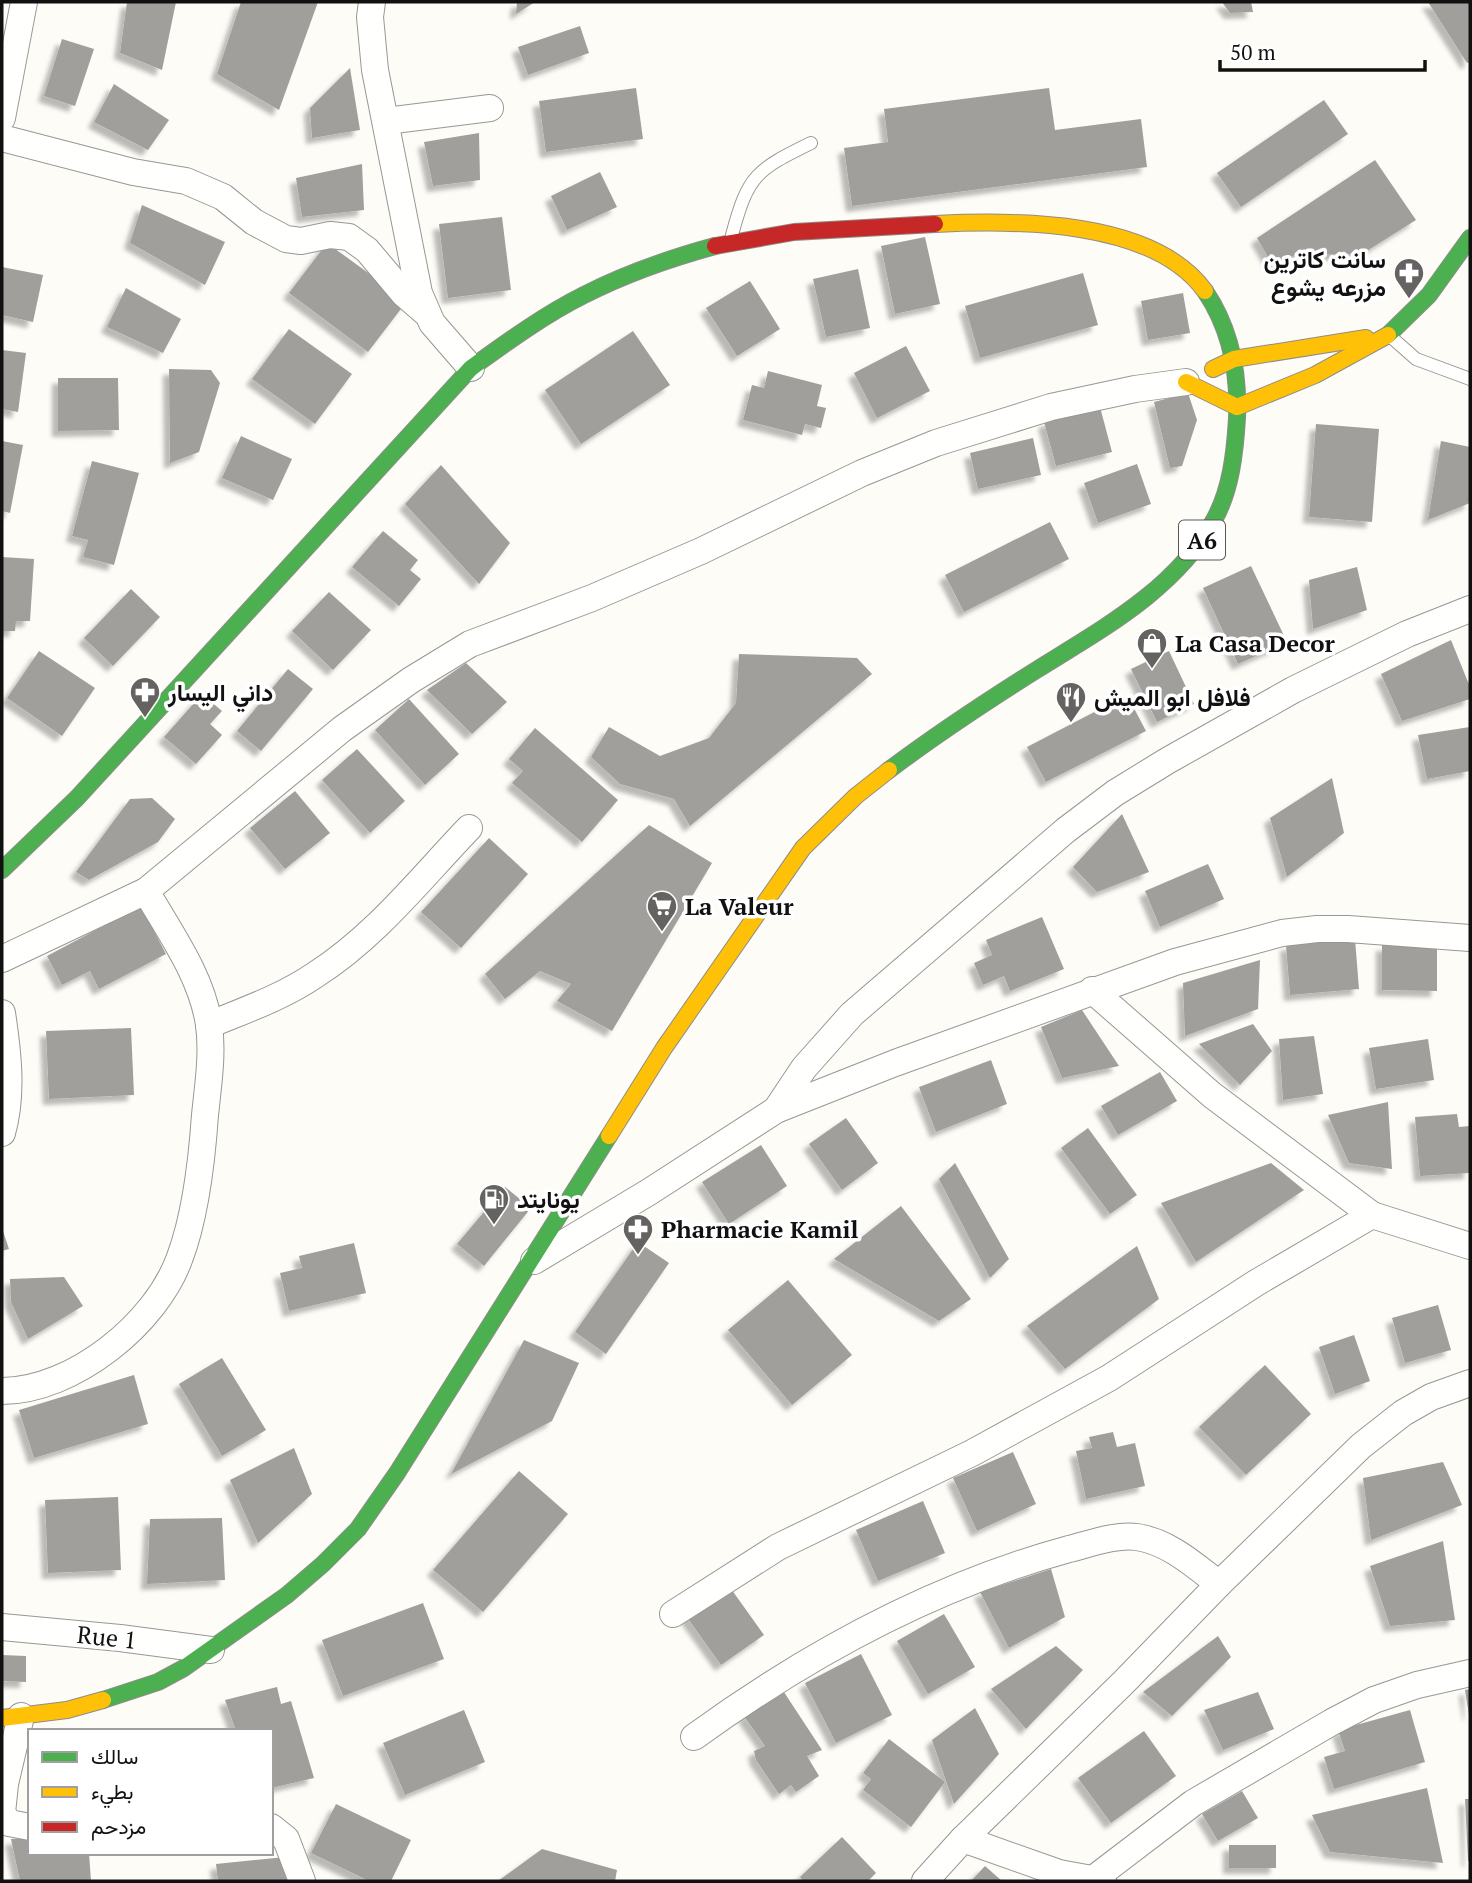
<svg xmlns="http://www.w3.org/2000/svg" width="1472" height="1883" viewBox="0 0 1472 1883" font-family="'PT Serif',Vazirmatn,serif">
  <defs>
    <filter id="shadow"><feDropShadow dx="-6" dy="6" stdDeviation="2" flood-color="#0004"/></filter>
  </defs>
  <rect width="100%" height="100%" fill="#fdfcf7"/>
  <g fill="#a19f9c" filter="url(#shadow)">
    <path d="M127,2H176L162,70L120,53Z"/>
    <path d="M241,2H318L279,110L217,74Z"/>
    <path d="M517,2H535L516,14Z"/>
    <path d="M1222,2H1251L1253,12L1230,13Z"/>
    <path d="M1428,2H1470V62L1467,63Z"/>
    <path d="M580,26L589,53L528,75L518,47Z"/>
    <path d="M62,39L94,49L75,106L44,96Z"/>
    <path d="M350,68L360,130L312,138L310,108Z"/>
    <path d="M114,84L169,120L148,150L94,122Z"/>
    <path d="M636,88L643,139L546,152L539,101Z"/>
    <path d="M1049,88L1055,130L1141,119L1147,167L852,206L844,148L888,142L884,109Z"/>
    <path d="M1324,100L1348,134L1241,207L1217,173Z"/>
    <path d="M479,133L480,180L433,186L424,142Z"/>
    <path d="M1375,160L1416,220L1362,254L1296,255L1272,264L1257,238Z"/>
    <path d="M362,164L364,210L302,217L296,178Z"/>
    <path d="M600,172L617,207L567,230L551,196Z"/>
    <path d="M142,205L225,242L205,285L130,243Z"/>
    <path d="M502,217L511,290L448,298L439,224Z"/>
    <path d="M925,237L940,304L895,314L881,246Z"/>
    <path d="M327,243L407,301L368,352L289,293Z"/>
    <path d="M2,267L43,275L33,322L2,315Z"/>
    <path d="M858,269L870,328L826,337L813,279Z"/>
    <path d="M1083,273L1098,325L980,358L965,306Z"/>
    <path d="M750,281L780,329L737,356L706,308Z"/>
    <path d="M126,288L181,319L163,353L107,327Z"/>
    <path d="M1183,293L1190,333L1148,340L1141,301Z"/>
    <path d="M289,329L352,374L315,424L252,379Z"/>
    <path d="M633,331L670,385L581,444L545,390Z"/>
    <path d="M906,346L930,391L877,418L854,373Z"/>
    <path d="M2,350L26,353L18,412L2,409Z"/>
    <path d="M169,369L211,370L220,383L199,452L170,463Z"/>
    <path d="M768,371L822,385L817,406L826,408L821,428L805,424L802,435L743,420L752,385L764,388Z"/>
    <path d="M58,378H118L119,430L58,431Z"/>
    <path d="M1188,393L1197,420L1182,466L1170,468L1154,402Z"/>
    <path d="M1100,407L1112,452L1056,466L1044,422Z"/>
    <path d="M1316,424L1379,429L1372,522L1309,517Z"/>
    <path d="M241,436L292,459L273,500L222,478Z"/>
    <path d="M1033,438L1041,475L978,489L970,453Z"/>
    <path d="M2,441L23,445L10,513L2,511Z"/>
    <path d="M1441,441L1470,447V503L1428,520Z"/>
    <path d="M92,461L139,473L114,565L83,557L88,540L72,536Z"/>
    <path d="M1137,464L1151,504L1098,523L1084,483Z"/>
    <path d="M441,465L510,543L479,584L405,504Z"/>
    <path d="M1050,522L1069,559L964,612L945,575Z"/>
    <path d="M383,531L418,560L410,570L421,579L399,606L352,567Z"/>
    <path d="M2,557L34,559L30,621H16L15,631H2Z"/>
    <path d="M1251,566L1287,642L1238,664L1203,588Z"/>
    <path d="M1357,567L1367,610L1313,629L1309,580Z"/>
    <path d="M131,589L160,617L113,666L84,638Z"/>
    <path d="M329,592L371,630L333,670L292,631Z"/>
    <path d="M1451,640L1470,687V699L1402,721L1381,674Z"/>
    <path d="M39,651L95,688L62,736L7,698Z"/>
    <path d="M1169,651L1194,704L1157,722L1131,669Z"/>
    <path d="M739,654L857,658L872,674L690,826L674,799L620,784L591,757L609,727L660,756L709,738L736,703Z"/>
    <path d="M466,663L507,702L472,734L427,690Z"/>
    <path d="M288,669L313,689L261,751L237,731Z"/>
    <path d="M202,694L222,711L210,724L222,735L196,764L164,737Z"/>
    <path d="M1127,695L1146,731L1046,782L1027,747Z"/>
    <path d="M409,699L459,754L425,785L375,730Z"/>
    <path d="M1470,727V771L1427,779L1418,735Z"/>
    <path d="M535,728L618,800L582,842L512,783L523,771L509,759Z"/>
    <path d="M357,749L405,801L370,833L322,780Z"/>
    <path d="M1332,778L1344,833L1287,877L1270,818Z"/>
    <path d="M295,791L330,833L285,869L250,828Z"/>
    <path d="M152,798L175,819L158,842L89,880L76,872L130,799Z"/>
    <path d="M1122,814L1149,872L1097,892L1073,867Z"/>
    <path d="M649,825L712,863L612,1031L557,1001L571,984L540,971L505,999L485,974Z"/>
    <path d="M489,838L528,874L461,948L421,912Z"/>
    <path d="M1208,864L1224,899L1160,927L1145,891Z"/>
    <path d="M141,906L166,954L99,989L90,971L62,985L47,956Z"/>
    <path d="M1042,917L1064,969L1010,991L1004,976L983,985L974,963L992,955L986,940Z"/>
    <path d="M1355,939L1359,989L1290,995L1286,945Z"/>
    <path d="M1382,945L1437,946V991L1382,990Z"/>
    <path d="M1260,960L1258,1009L1185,1036L1183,983Z"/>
    <path d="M1082,1010L1119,1066L1062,1078L1041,1027Z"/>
    <path d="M1253,1024L1272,1051L1240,1085L1199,1044Z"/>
    <path d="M131,1028L134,1095L49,1099L46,1031Z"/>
    <path d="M1314,1036L1323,1094L1283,1100L1279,1039Z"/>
    <path d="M1428,1039L1434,1080L1376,1089L1369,1048Z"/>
    <path d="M991,1060L1007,1104L936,1132L919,1087Z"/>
    <path d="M1160,1072L1177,1101L1118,1135L1101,1106Z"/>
    <path d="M1388,1102L1392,1169L1349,1163L1328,1115Z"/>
    <path d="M1457,1114L1459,1127L1470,1126V1173L1420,1176L1415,1117Z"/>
    <path d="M846,1118L878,1163L842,1190L809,1144Z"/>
    <path d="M1088,1128L1137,1195L1110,1214L1061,1148Z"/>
    <path d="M761,1145L787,1186L729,1224L702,1182Z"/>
    <path d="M955,1163L1009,1259L990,1278L939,1179Z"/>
    <path d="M1271,1163L1304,1190L1196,1262L1161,1203Z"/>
    <path d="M505,1187L531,1208L484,1266L457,1244Z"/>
    <path d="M901,1206L971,1299L939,1321L834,1259Z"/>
    <path d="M2,1228L9,1249L2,1251Z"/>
    <path d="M638,1242L669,1263L606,1354L575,1332Z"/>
    <path d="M354,1243L366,1293L289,1311L280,1273L302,1268L299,1256Z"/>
    <path d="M1137,1246L1159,1299L1065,1369L1027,1326Z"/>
    <path d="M64,1277L83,1306L28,1339L11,1302L10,1279Z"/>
    <path d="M788,1280L852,1355L792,1405L728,1330Z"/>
    <path d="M1438,1305L1451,1350L1405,1363L1392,1318Z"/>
    <path d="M1354,1335L1370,1381L1335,1394L1319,1347Z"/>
    <path d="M524,1340L579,1363L552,1421L451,1474Z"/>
    <path d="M222,1358L266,1430L222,1456L179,1384Z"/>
    <path d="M1265,1365L1311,1414L1246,1475L1199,1427Z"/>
    <path d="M134,1375L148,1424L34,1458L19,1410Z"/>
    <path d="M1113,1432L1117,1447L1135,1443L1145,1486L1086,1499L1076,1451L1092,1448L1089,1437Z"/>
    <path d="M294,1448L312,1494L258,1543L230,1480Z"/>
    <path d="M1013,1452L1036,1504L977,1531L953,1478Z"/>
    <path d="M1443,1462L1462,1505L1371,1540L1363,1478Z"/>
    <path d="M519,1471L568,1514L483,1612L433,1570Z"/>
    <path d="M118,1497L121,1570L48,1573L45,1500Z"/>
    <path d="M923,1501L945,1553L878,1581L856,1530Z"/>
    <path d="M222,1518L225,1580L147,1584L150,1519Z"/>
    <path d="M1443,1541L1455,1620L1390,1626L1370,1566Z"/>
    <path d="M1051,1569L1065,1617L1009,1648L980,1592Z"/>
    <path d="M729,1586L764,1635L721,1665L686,1616Z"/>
    <path d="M423,1603L444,1659L343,1696L322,1640Z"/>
    <path d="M944,1614L975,1667L928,1694L897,1641Z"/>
    <path d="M1218,1636L1231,1657L1172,1716L1143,1692Z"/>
    <path d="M1056,1646L1083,1670L1026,1729L991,1689Z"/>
    <path d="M861,1654L892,1715L836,1743L805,1683Z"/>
    <path d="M2,1655L26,1656V1682L2,1681Z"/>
    <path d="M780,1686L822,1750L807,1756L819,1776L796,1792L791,1785L779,1794L756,1760L754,1751L765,1746L744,1716Z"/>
    <path d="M277,1687L281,1704L291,1701L314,1778L271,1788V1731H236L225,1700Z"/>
    <path d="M1470,1689V1715H1469L1465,1690Z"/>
    <path d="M1258,1692L1274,1729L1223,1750L1204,1710Z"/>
    <path d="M975,1708L999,1754L954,1804L932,1740Z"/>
    <path d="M464,1710L485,1762L405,1795L383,1743Z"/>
    <path d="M1410,1710L1425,1762L1334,1789L1324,1757L1345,1751L1338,1730Z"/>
    <path d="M1144,1731L1176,1776L1111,1823L1078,1778Z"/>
    <path d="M889,1739L945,1782L911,1827L863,1790L871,1779L863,1773Z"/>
    <path d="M1427,1788L1443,1863L1330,1852L1312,1815Z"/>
    <path d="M1242,1791L1258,1818L1218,1841L1202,1814Z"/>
    <path d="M1465,1799H1470V1861H1468Z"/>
    <path d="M336,1804L411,1840L391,1881H369L311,1853Z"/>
    <path d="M842,1837L876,1873L868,1881H803L800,1877Z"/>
    <path d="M30,1838V1853H89L91,1881H20L11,1839Z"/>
    <rect x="1229" y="1845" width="47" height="23"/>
    <path d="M542,1849L617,1870L615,1881H498Z"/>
    <path d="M285,1857L287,1881H218L216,1864Z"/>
    <path d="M985,1866L1002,1881H971Z"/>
  </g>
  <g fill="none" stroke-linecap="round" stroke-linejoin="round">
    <g stroke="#979795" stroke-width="14">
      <g id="lane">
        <path d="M732,235C748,175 756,170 811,143"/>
        <path d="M1391,337L1416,359L1470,379"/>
      </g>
    </g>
    <g stroke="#979795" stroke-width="28">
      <g id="street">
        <path d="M372,2L370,17L375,70L419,293L432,323L471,368"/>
        <path d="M2,118L24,2"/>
        <path d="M386,121L490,108"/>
        <path d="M2,138L133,172L186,181L223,197L254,222L286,239L301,241L330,235L349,237L367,250L404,294L426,313"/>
        <path d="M2,959L146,891L342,729L411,680L470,644L592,598L701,551L862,473L936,443L1051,407L1135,389L1186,382"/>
        <path d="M1092,990L1212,1095L1372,1215"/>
        <path d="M2,1013C8,1052 13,1095 2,1133"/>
        <path d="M209,1025C245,1010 283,997 315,975C375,937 421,878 469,828"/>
        <path d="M776,1110L804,1068L852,1014L1066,830L1115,793L1167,761L1293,690L1407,634L1470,609"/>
        <path d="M534,1261L649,1192L776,1110L895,1063L1175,962L1282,933L1317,929H1348L1470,938"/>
        <path d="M2,1391C73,1391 157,1323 180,1257C195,1217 202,1158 205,1115C208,1086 213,1054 209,1025C202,976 170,933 146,891"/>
        <path d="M673,1614L778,1547L972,1453L1109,1378L1256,1283L1372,1215L1470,1246"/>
        <path d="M2,1627L120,1638L211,1650"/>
        <path d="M21,1716L5,1784L2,1813L9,1823L30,1827"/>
        <path d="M694,1737C807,1655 934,1586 1069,1549C1090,1544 1115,1534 1137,1537C1169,1542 1194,1565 1219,1584"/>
        <path d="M271,1827L286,1839L302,1881"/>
        <path d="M963,1839L1124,1682L1219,1584L1361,1446L1403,1413L1431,1397L1470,1383"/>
        <path d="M1092,1880L1193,1803L1332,1722L1374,1700L1417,1685L1470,1673"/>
        <path d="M925,1881L963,1839L1059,1873L1103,1881"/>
      </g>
    </g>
    <g stroke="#8e8d8b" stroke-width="18">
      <g id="fast">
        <path d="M1388,335L1429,295L1470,238"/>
        <path d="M889,770C937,734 987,701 1038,669C1102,629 1176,589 1214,520C1231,490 1235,452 1237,418C1239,373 1230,328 1205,291"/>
        <path d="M2,870L77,798L471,368C507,342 544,315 584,295C625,274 671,258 715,246"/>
        <path d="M103,1700L158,1682L184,1668L287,1595L323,1564L358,1529L397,1473L609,1136"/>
      </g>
    </g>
    <g stroke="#8e8d8b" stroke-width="18">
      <g id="slow">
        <path d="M935,224C1015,220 1153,219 1205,291"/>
        <path d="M1213,369L1234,359L1366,338"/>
        <path d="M1186,382L1237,407L1315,375L1388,335"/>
        <path d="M609,1136L664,1048L803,848L856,796L889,770"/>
        <path d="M2,1718L67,1710L103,1700"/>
      </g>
    </g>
    <g stroke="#8e8d8b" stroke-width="18">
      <path id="jam" d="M715,246L794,232L935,224"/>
    </g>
    <use href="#lane" stroke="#fffffe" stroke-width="12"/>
    <use href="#street" stroke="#fffffe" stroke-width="26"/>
    <use href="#fast" stroke="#4caf50" stroke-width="16"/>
    <use href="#slow" stroke="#ffc107" stroke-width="16"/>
    <use href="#jam" stroke="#c62828" stroke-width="16"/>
  </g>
  <defs>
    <g id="pharmacy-pin" transform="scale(1.575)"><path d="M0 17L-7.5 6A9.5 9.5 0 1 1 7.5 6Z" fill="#646362" stroke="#fff"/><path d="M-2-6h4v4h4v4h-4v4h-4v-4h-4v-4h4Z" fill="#fff"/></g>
    <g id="shop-pin" transform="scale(1.575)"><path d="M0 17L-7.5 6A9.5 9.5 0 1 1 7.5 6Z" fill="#646362" stroke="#fff"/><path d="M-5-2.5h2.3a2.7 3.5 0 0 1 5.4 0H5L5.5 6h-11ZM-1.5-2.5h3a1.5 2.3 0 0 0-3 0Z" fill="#fff"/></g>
    <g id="restaurant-pin" transform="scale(1.575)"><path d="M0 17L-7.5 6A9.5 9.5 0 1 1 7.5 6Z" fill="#646362" stroke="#fff"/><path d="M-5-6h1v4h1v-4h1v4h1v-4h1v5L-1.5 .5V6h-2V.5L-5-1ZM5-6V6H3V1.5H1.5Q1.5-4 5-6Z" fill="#fff"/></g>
    <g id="supermarket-pin" transform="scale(1.575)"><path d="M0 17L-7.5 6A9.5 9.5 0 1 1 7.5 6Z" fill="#646362" stroke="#fff"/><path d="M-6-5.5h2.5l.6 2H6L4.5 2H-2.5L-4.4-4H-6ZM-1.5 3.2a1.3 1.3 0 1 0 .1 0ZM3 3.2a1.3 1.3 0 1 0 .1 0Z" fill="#fff"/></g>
    <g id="fuel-pin" transform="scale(1.575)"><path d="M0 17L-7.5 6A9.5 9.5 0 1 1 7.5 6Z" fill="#646362" stroke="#fff"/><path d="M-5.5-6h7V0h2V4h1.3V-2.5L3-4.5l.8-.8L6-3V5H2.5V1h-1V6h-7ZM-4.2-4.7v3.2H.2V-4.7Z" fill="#fff"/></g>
  </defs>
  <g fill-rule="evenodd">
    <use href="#pharmacy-pin" x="1409" y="273"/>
    <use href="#shop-pin" x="1152" y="643"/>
    <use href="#pharmacy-pin" x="145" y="692"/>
    <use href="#restaurant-pin" x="1071" y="697"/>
    <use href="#supermarket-pin" x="662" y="906"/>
    <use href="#fuel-pin" x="494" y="1199"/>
    <use href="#pharmacy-pin" x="638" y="1229"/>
  </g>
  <g text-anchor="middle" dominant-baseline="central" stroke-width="7" stroke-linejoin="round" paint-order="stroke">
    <rect fill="#fff" stroke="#585858" stroke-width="2" x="1179" y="520.5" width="46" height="39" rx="5"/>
    <g font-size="23" font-weight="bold" fill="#111">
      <text x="1202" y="540">A6</text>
    </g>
    <g font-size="24" font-weight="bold" fill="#111" stroke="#fff" text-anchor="start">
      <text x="1386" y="259" text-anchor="end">سانت كاترين<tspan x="1386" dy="28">مزرعه يشوع</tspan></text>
      <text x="1175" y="643">La Casa Decor</text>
      <text x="168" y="692">داني اليسار</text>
      <text x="1094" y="697">فلافل ابو الميش</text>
      <text x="685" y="906">La Valeur</text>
      <text x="517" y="1199">يونايتد</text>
      <text x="661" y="1229">Pharmacie Kamil</text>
    </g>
    <g font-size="24" fill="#111" stroke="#fff">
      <text transform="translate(107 1637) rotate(6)">Rue 1</text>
    </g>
  </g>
  <rect width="1472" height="1883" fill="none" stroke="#111111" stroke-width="7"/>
  <rect x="28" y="1729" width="245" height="126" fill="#ffffff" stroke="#a0a0a0" stroke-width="2"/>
  <rect x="42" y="1752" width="35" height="10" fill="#4caf50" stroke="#a0a0a0" stroke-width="2"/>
  <text x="91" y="1764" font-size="21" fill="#111111">سالك</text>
  <rect x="42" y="1787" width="35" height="10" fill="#ffc107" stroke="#a0a0a0" stroke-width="2"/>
  <text x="91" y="1799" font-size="21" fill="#111111">بطيء</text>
  <rect x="42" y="1822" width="35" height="10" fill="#c62828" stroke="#a0a0a0" stroke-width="2"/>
  <text x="91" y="1834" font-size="21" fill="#111111">مزدحم</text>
  <path d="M1220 60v10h205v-10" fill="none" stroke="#111111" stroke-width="3.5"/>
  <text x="1230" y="60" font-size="21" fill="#111111" stroke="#ffffff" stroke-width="5" paint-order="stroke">50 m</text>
</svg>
